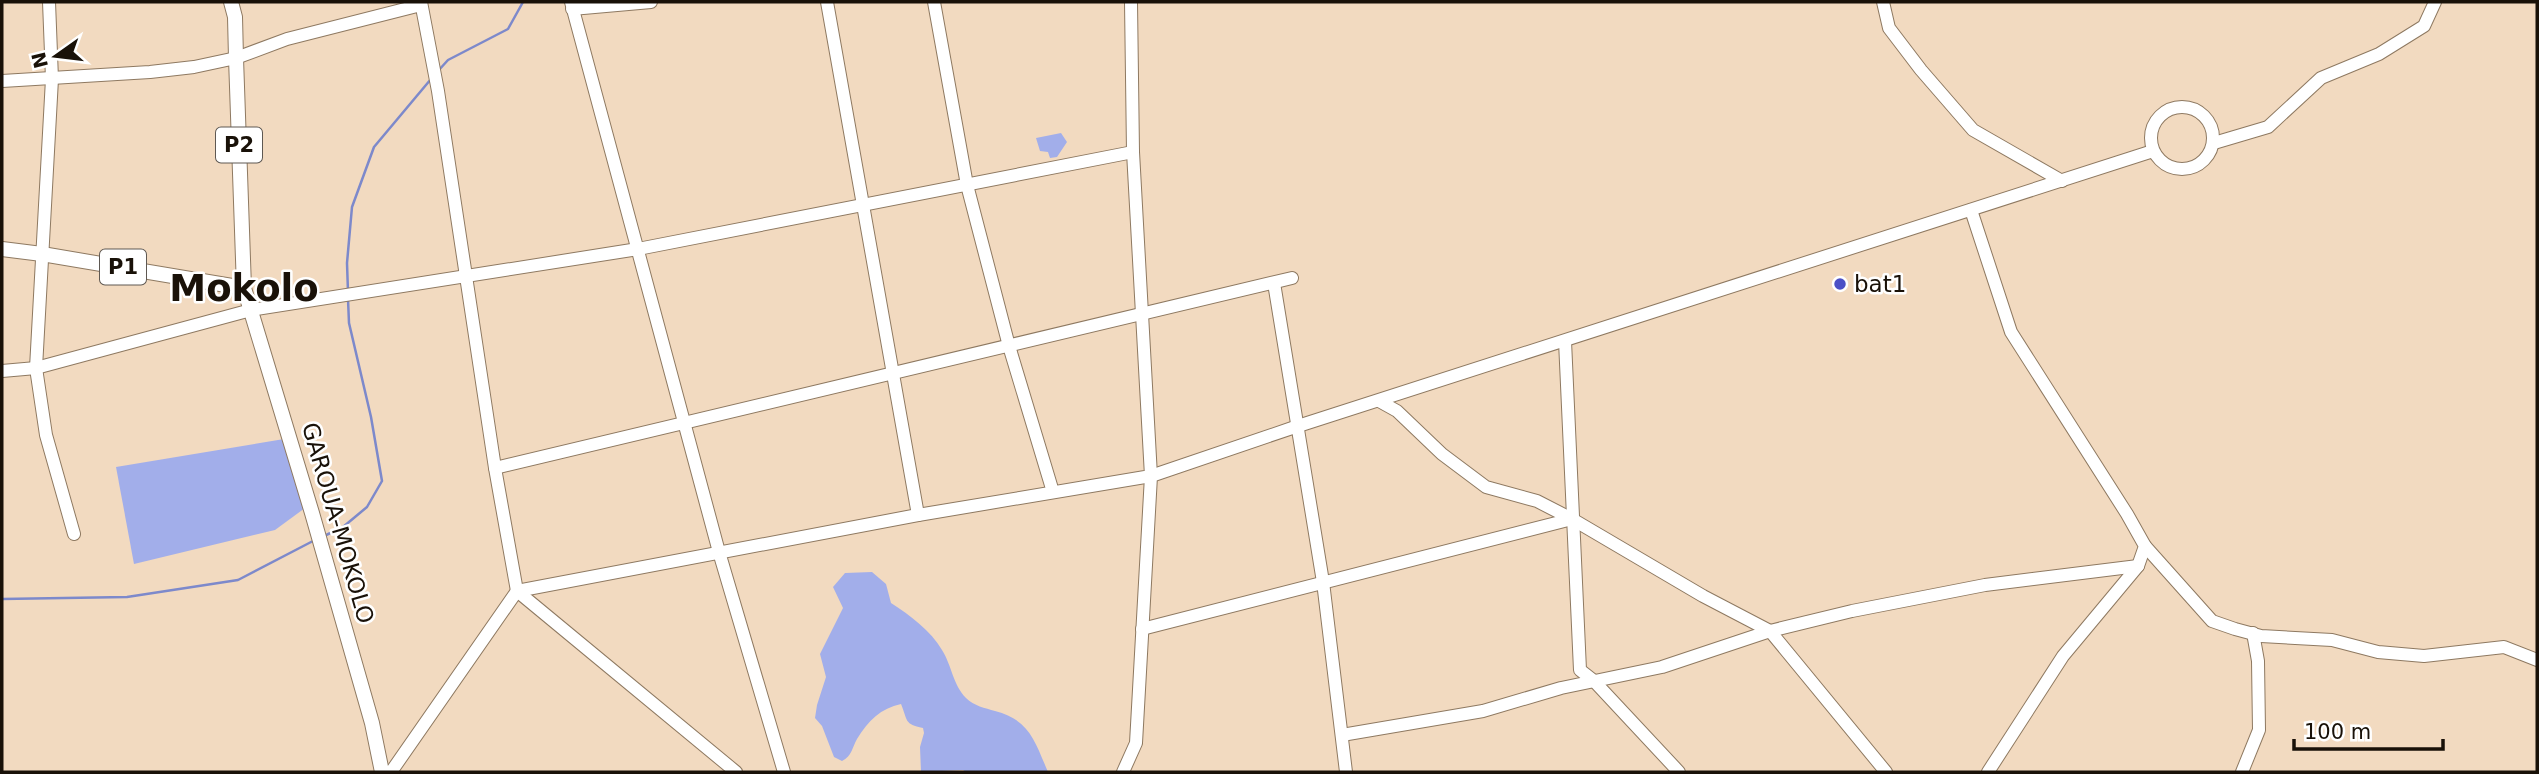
<svg xmlns="http://www.w3.org/2000/svg" width="2539" height="774" viewBox="0 0 2539 774" font-family="'DejaVu Sans',sans-serif">
  <rect width="100%" height="100%" fill="#f2dac0"/>
  <g fill="#a2aeea">
    <path d="M1061,133L1067,142L1057,157L1050,158L1048,152L1040,151L1036,138Z"/>
    <path d="M284,439L305,508L275,530L134,564L116,467Z"/>
    <path d="M872,572L886,584L891,603C910,615 931,631 942,650C952,666 953,685 966,698C974,706 985,708 995,711C1030,720 1035,742 1048,772H966L963,770L921,772L920,747L924,733L923,728C904,724 908,721 901,704C881,708 868,721 857,739C852,748 852,756 842,761L834,757L822,726L815,718L817,705L826,677L820,654L843,608L833,587L845,573Z"/>
  </g>
  <g fill="none" stroke-linecap="round" stroke-linejoin="round">
    <g stroke="#7d89cb" stroke-width="2.5">
      <path d="M438,71L448,60L508,29L523,2"/>
      <path d="M348,292L347,263L352,207L374,147L431,79"/>
      <path d="M322,537L343,527L367,507L382,481L371,417L349,323L348,299"/>
      <path d="M2,599L127,597L238,580L313,541"/>
    </g>
    <g stroke="#8e7961" stroke-width="14">
      <g id="minor">
        <path d="M49,2L52,79L36,368L46,435L74,534"/>
        <path d="M421,2L438,91L495,468L517,591L736,772"/>
        <path d="M571,2L719,552L784,772"/>
        <path d="M827,2L918,515"/>
        <path d="M934,2L967,185L1009,346L1053,492"/>
        <path d="M1883,2L1889,28L1921,70L1973,130L2062,181"/>
        <path d="M572,9L651,2"/>
        <path d="M2,81L150,72L194,67L236,58L287,39L421,5"/>
        <circle cx="2182" cy="138" r="31"/>
        <path d="M2214,143L2268,127L2321,78L2379,54L2424,26L2435,2"/>
        <path d="M1971,210L2011,332L2127,514L2145,546L2138,566L2063,656L1988,772"/>
        <path d="M1274,283L1323,582L1346,772"/>
        <path d="M1565,341L1580,670L1594,681L1679,772"/>
        <path d="M2,371L36,368L251,310L638,249L1133,152"/>
        <path d="M1379,401L1397,411L1442,454L1486,487L1537,501L1572,519L1703,596L1770,631L1886,772"/>
        <path d="M495,468L1292,278"/>
        <path d="M2145,546L2212,621L2235,629L2261,636L2332,640L2378,652L2424,656L2504,647L2537,660"/>
        <path d="M1142,629L1572,519"/>
        <path d="M1342,735L1483,711L1561,688L1662,667L1770,631L1852,611L1985,585L2138,566"/>
        <path d="M391,772L517,591L918,515L1151,476L1133,152L1131,2"/>
        <path d="M1123,772L1136,743L1151,476L1298,426L2153,151"/>
        <path d="M2242,772L2259,730L2258,661L2253,633"/>
      </g>
    </g>
    <g stroke="#8e7961" stroke-width="16">
      <g id="major">
        <path d="M231,2L235,17L236,58L244,288L312,513L372,723L382,772"/>
        <path d="M2,249L42,254L244,288"/>
      </g>
    </g>
    <use href="#minor" stroke="#fff" stroke-width="12"/>
    <use href="#major" stroke="#fff" stroke-width="14"/>
  </g>
  <circle fill="#4b50c6" stroke="#fff" stroke-width="2.5" cx="1840" cy="284" r="7"/>
  <g text-anchor="middle" dominant-baseline="central" stroke-width="5" stroke-linejoin="round" paint-order="stroke">
    <g fill="#fff" stroke="#5e5852" stroke-width="2">
      <rect x="216" y="127.5" width="46" height="35" rx="5"/>
      <rect x="100" y="249.5" width="46" height="35" rx="5"/>
    </g>
    <g font-size="21" font-weight="bold" fill="#191108">
      <text x="239" y="145">P2</text>
      <text x="123" y="267">P1</text>
    </g>
    <g font-size="23" fill="#191108" stroke="#fff" text-anchor="start">
      <text x="1854" y="284">bat1</text>
    </g>
    <g font-size="23" fill="#191108" stroke="#fff">
      <text transform="translate(338 523) rotate(74)">GAROUA-MOKOLO</text>
    </g>
    <g font-size="37" font-weight="bold" fill="#191108" stroke="#fff">
      <text x="244" y="288">Mokolo</text>
    </g>
  </g>
  <rect width="2539" height="774" fill="none" stroke="#191108" stroke-width="7"/>
  <g transform="translate(56 56) rotate(256)" stroke="#ffffff" stroke-width="5" paint-order="stroke">
  <path d="M0-5L12 26L0 18L-12 26Z" fill="#191108"/>
  <text y="-10" font-size="19" font-weight="bold" text-anchor="middle" fill="#191108">N</text>
  </g>
  <path d="M2294 739v10h149v-10" fill="none" stroke="#191108" stroke-width="3.5"/>
  <text x="2304" y="739" font-size="21" fill="#191108" stroke="#ffffff" stroke-width="5" paint-order="stroke">100 m</text>
</svg>
